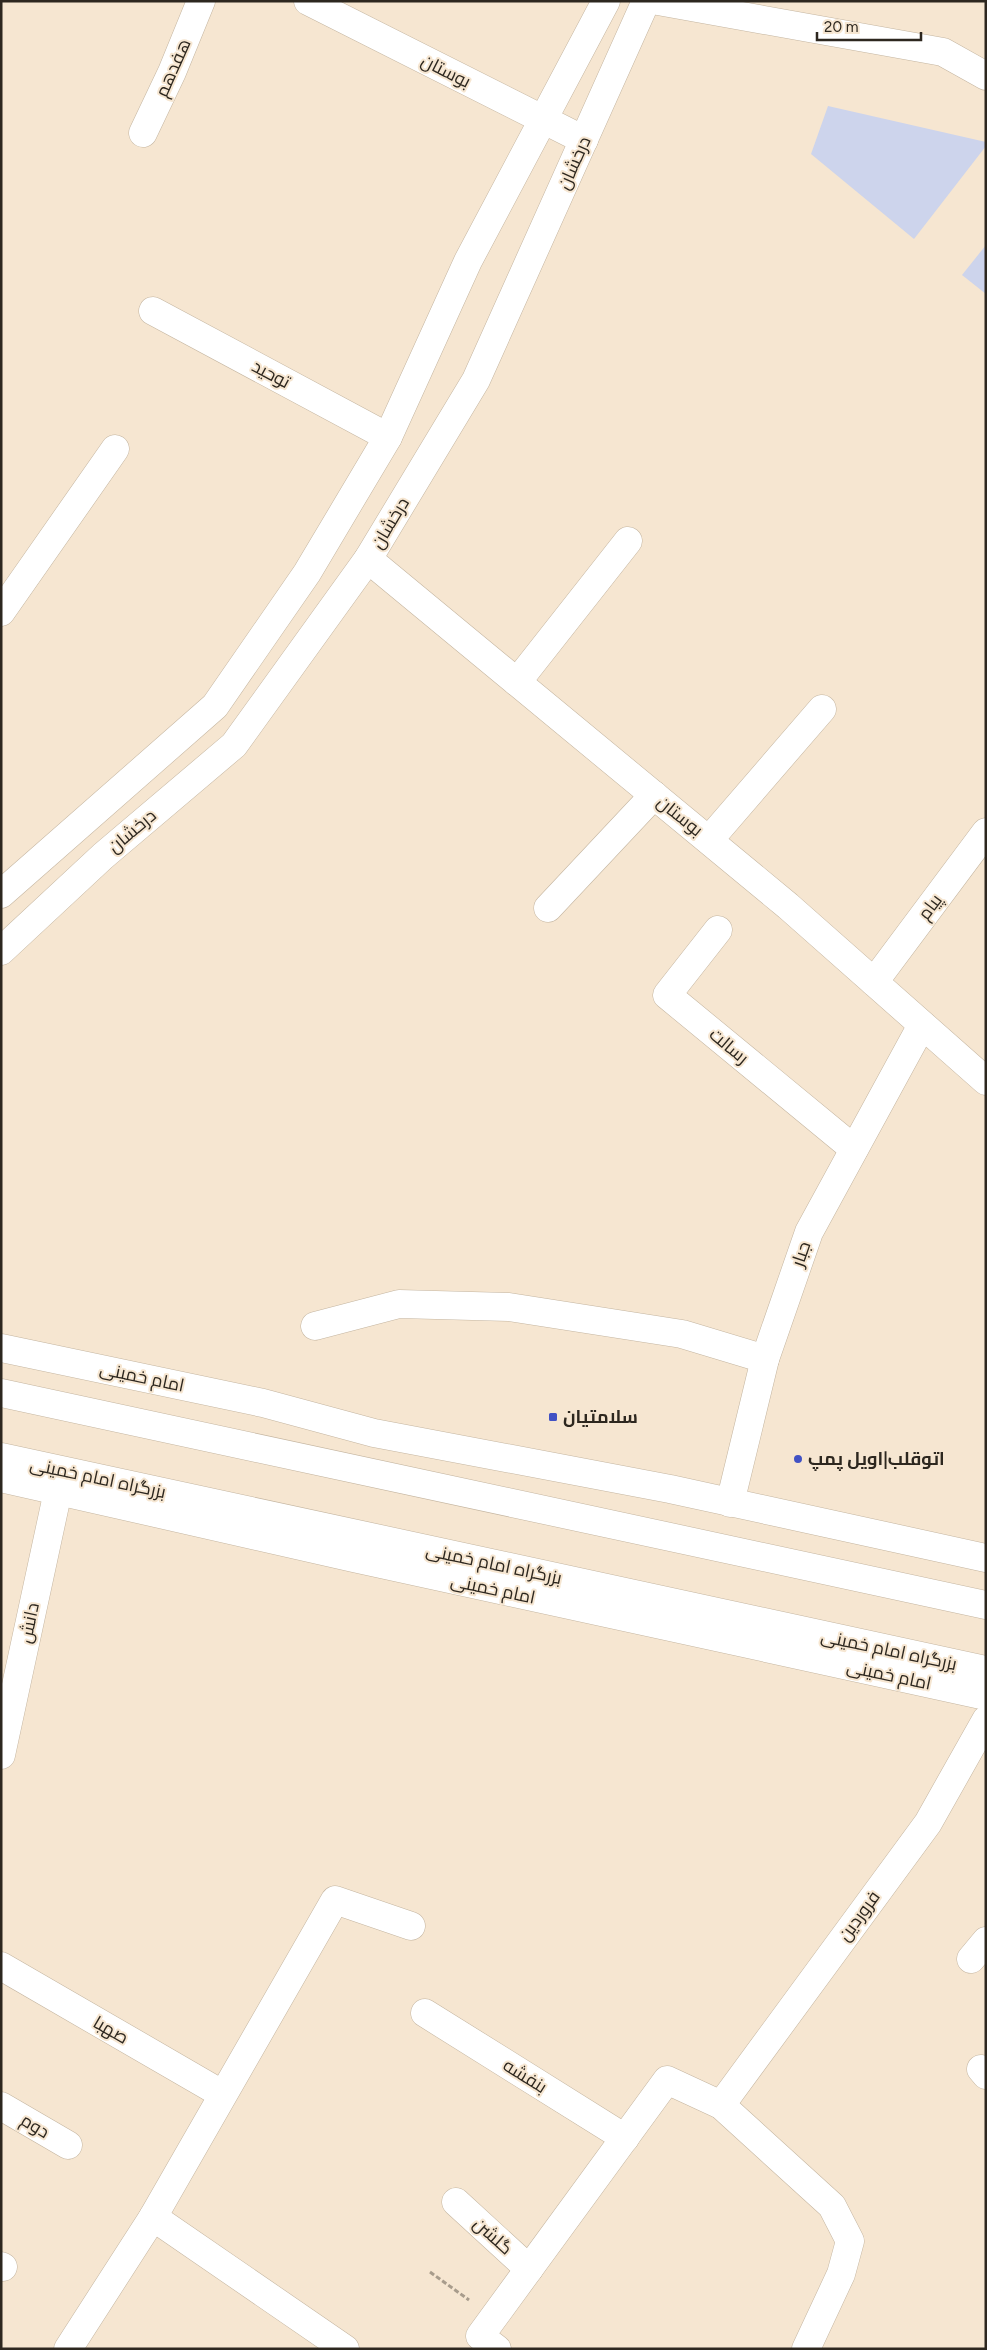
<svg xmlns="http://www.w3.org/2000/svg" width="987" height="2350" viewBox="0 0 987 2350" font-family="Figtree,Cairo,sans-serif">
  <rect width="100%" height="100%" fill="#f6e6d1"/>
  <g fill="#cdd4ec">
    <path d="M828,106L986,142V146L914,239L811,154Z"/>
    <path d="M986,245V294L962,275Z"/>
  </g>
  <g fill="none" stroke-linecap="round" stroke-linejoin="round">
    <g stroke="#c4b5a0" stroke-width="29">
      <g id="minor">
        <path d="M308,1L584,140"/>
        <path d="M658,1L943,52L986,76"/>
        <path d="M143,133L172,72L201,1"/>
        <path d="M153,311L388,437"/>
        <path d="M368,559L788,906L986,1081"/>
        <path d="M1,612L115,449"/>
        <path d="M517,682L628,541"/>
        <path d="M709,840L822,709"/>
        <path d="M548,908L654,795"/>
        <path d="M718,930L667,995L854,1149"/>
        <path d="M874,982L986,832"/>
        <path d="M315,1326L399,1304L509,1307L682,1334L765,1359"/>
        <path d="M730,1503L765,1359L809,1232L922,1025"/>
        <path d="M1,1755L58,1491"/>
        <path d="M971,1959L986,1941"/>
        <path d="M1,1966L222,2094"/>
        <path d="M425,2013L625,2138"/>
        <path d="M981,2069L986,2075"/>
        <path d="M721,2105L928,1823L986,1720"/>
        <path d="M1,2106L68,2145"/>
        <path d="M456,2202L529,2269"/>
        <path d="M153,2217L345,2349"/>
        <path d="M1,2266L3,2267"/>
        <path d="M68,2349L153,2217L335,1900L411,1926"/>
        <path d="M497,2349L480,2336L667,2080L721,2105L832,2206L850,2241L841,2274L806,2349"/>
      </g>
    </g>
    <g stroke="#c4b5a0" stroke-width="29">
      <g id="major">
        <path d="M1,894L215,706L307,573L388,437L468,261L606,1"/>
        <path d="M1,951L103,856L234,745L368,559L476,380L646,1"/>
        <path d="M1,1348L263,1403L374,1433L670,1489L986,1558"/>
        <path d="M1,1478L354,1558L986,1696"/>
      </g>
    </g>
    <g stroke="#c4b5a0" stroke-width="29">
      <g id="highway">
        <path d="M1,1393L986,1605"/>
        <path d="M1,1457L986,1670"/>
      </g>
    </g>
    <path stroke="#a89c8c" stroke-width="3" stroke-dasharray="5 2.5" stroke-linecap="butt" d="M430,2272L469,2300"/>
    <use href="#minor" stroke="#fff" stroke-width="28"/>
    <use href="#major" stroke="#fff" stroke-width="28"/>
    <use href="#highway" stroke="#fff" stroke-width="28"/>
  </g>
  <g fill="#4151c4" stroke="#f6e6d1" stroke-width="2">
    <rect x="548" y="1412" width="10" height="10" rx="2.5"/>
    <circle cx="798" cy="1459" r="5"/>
  </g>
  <g text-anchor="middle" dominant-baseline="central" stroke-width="4" stroke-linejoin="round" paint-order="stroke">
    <g font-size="18" fill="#2d271f" stroke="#f6e6d1">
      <text transform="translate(173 68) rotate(-66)">هفدهم</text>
      <text transform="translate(446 71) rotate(27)">بوستان</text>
      <text transform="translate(574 163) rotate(-66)">درخشان</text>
      <text transform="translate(271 374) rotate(28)">توحید</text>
      <text transform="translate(390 523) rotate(-59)">درخشان</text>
      <text transform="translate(680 816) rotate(39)">بوستان</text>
      <text transform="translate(132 831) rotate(-40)">درخشان</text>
      <text transform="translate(930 907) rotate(-53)">پیام</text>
      <text transform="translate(729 1046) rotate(40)">رسالت</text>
      <text transform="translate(801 1254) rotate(-71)">جبار</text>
      <text transform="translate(142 1377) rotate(12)">امام خمینی</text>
      <text transform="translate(98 1478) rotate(12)">بزرگراه امام خمینی</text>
      <text transform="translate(494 1564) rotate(12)">بزرگراه امام خمینی</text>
      <text transform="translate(493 1589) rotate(12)">امام خمینی</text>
      <text transform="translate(29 1623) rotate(-78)">دانش</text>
      <text transform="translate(889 1650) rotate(12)">بزرگراه امام خمینی</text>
      <text transform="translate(889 1675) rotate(12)">امام خمینی</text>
      <text transform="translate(859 1916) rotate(-54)">فروردین</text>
      <text transform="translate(111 2030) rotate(30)">صهبا</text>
      <text transform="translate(525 2076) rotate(32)">بنفشه</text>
      <text transform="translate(35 2126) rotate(31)">دوم</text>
      <text transform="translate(493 2236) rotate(42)">گلشن</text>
    </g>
    <g font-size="18" font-weight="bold" fill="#2d271f" stroke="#f6e6d1" text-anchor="start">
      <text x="563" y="1417">سلامتیان</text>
      <text x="808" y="1459">اتوقلب|اویل پمپ</text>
    </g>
  </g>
  <rect width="987" height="2350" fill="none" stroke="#2d271f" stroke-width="5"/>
  <path d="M817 32v8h104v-8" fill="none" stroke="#2d271f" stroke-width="2.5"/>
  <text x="824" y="32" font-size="15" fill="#2d271f" stroke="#f6e6d1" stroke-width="4" paint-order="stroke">20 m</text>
</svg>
